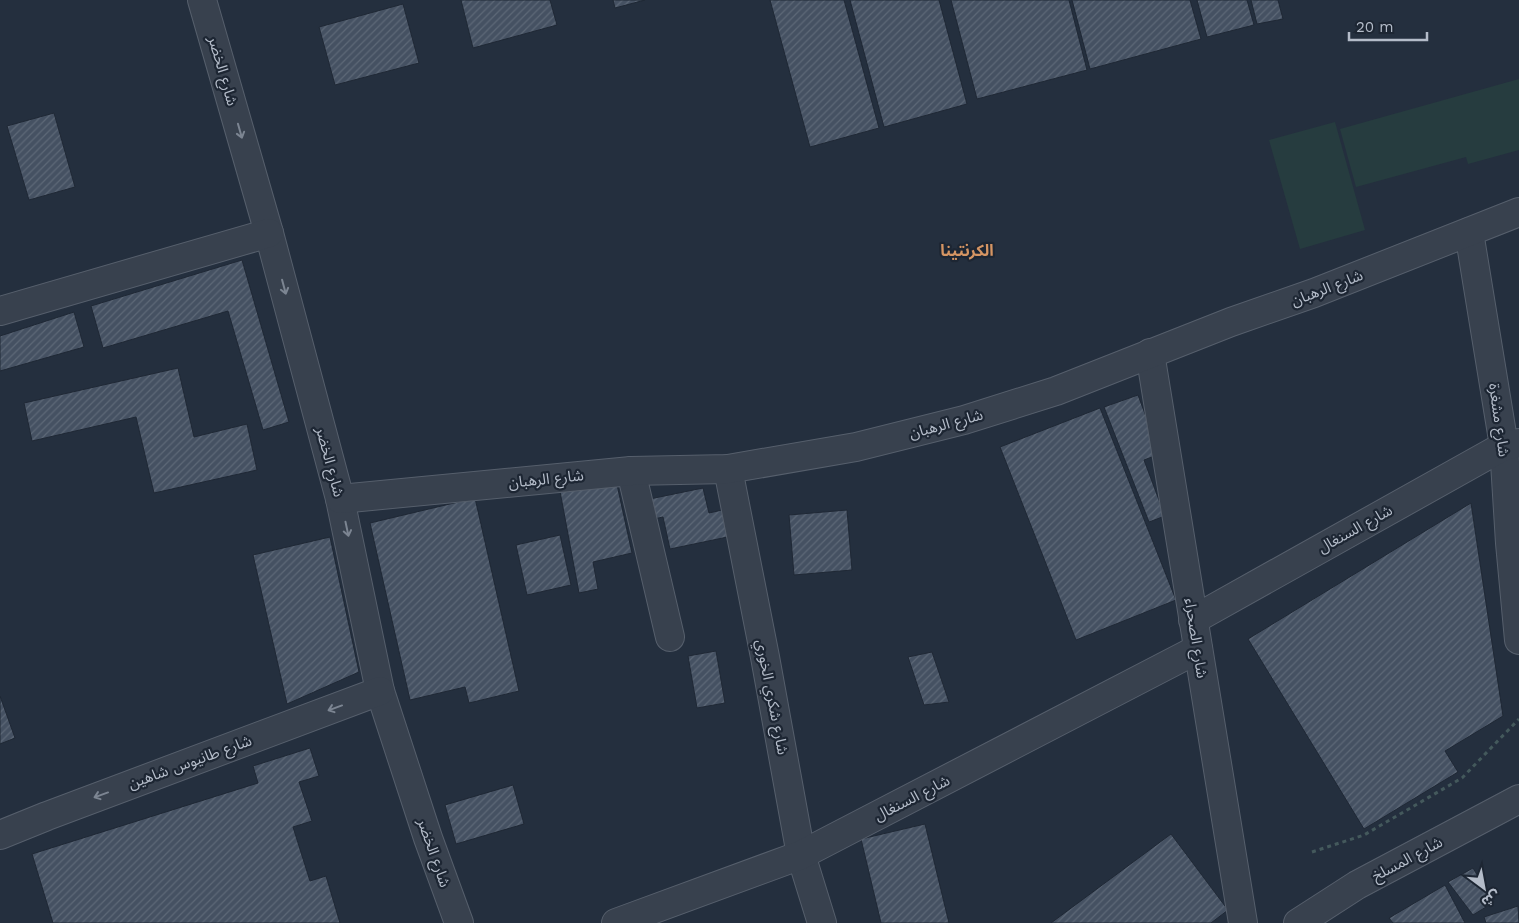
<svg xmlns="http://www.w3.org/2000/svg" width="1519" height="923" viewBox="0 0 1519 923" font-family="'Work Sans','Noto Sans Arabic',sans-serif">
  <defs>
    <pattern id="building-hatch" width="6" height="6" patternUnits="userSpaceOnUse" patternTransform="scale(1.25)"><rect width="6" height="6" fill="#455162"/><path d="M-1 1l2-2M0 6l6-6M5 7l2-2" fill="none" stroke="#5d6877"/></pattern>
  </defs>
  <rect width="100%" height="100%" fill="#242f3e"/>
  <g fill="#263c3f">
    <path d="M1519,79V150L1468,164L1466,157L1356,187L1340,129Z"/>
    <path d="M1335,122L1365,230L1300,249L1269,140Z"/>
  </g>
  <g fill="url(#building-hatch)" stroke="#1f2835">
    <path d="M461,0H550L557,25L473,48Z"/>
    <path d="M613,0H645L615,8Z"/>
    <path d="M770,0H844L879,128L810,147Z"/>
    <path d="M850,0H939L967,104L884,127Z"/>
    <path d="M951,0H1069L1087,70L977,99Z"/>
    <path d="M1072,0H1190L1201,39L1090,69Z"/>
    <path d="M1197,0H1247L1254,25L1207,37Z"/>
    <path d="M1251,0H1278L1283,19L1257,24Z"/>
    <path d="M403,4L419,63L335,85L319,27Z"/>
    <path d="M54,113L75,187L29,200L7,126Z"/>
    <path d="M242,260L289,422L263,430L228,311L103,348L91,306Z"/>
    <path d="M74,312L84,347L0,371V336Z"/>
    <path d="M178,368L194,437L247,424L257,470L154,493L136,417L32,441L24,403Z"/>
    <path d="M1138,395L1160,454L1144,460L1165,516L1149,522L1104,407Z"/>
    <path d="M1100,408L1176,600L1076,640L1000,447Z"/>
    <path d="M616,480L632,553L593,562L598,589L579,593L559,486Z"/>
    <path d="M703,488L709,513L731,508L737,535L670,549L663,517L644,521L640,501Z"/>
    <path d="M475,498L519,691L469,703L465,687L410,700L370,523Z"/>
    <path d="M1471,503L1503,716L1445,751L1458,772L1364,829L1248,639Z"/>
    <path d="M847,510L852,570L794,575L789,515Z"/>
    <path d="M560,535L571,585L527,595L516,545Z"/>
    <path d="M330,537L359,672L287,704L253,555Z"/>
    <path d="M716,651L725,703L697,708L688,656Z"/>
    <path d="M932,652L949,702L924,705L908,657Z"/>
    <path d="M0,696L15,738L0,744Z"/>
    <path d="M310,748L319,776L299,782L312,821L293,827L310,881L326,876L340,923H53L32,854L258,783L253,766Z"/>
    <path d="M513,785L524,824L456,844L445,805Z"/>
    <path d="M925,824L949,923H881L861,839Z"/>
    <path d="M1171,834L1228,910L1211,923H1051Z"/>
    <path d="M1473,868L1494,902L1473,915L1448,882Z"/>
    <path d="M1445,885L1465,923H1393L1389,918Z"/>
    <path d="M1518,906L1519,923H1486L1484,917Z"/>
  </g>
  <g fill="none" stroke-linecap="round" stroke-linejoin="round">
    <g stroke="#565f6c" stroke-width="30">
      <g id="minor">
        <path d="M202,0L269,233L340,499L380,691L428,838L459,923"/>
        <path d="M1469,232L1504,446L1510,543L1519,640"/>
        <path d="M0,311L269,233"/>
        <path d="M1150,353L1243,923"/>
        <path d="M728,469L765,657L801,855L822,923"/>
        <path d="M631,471L670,637"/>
        <path d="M340,499L631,471L728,469L856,447L964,420L1056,391L1231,322L1314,293L1519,212"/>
        <path d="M1193,620L1504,446L1519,443"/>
        <path d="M0,835L47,816L380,691"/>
        <path d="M616,923L801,855L1198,649"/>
        <path d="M1298,923L1357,885L1519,799"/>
      </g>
    </g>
    <path stroke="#44595c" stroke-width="3" stroke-dasharray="4 4" stroke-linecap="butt" d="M1312,852L1364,835L1462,778L1519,719"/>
    <use href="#minor" stroke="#38414e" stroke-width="28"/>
  </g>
  <defs><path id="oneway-shaft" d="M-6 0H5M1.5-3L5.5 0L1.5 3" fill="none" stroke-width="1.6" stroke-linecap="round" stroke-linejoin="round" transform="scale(1.25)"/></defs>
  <g stroke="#7c8592">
    <use href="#oneway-shaft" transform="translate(240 131) rotate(74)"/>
    <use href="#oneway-shaft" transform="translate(284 287) rotate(75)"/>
    <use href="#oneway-shaft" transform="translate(347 529) rotate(78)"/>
    <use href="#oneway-shaft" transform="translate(335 708) rotate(160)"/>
    <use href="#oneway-shaft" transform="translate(101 795) rotate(160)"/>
  </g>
  <g text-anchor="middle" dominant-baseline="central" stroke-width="4.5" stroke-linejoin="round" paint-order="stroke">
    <g font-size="15" fill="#b4bcc9" stroke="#1d2633">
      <text transform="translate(223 71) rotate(74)">شارع الخضر</text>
      <text transform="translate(1327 288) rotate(-21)">شارع الرهبان</text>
      <text transform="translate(1499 420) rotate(82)">شارع مشغرة</text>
      <text transform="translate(946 424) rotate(-15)">شارع الرهبان</text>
      <text transform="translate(330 462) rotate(75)">شارع الخضر</text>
      <text transform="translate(546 479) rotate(-6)">شارع الرهبان</text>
      <text transform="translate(1355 529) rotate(-29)">شارع السنغال</text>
      <text transform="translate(1196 638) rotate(81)">شارع الصحراء</text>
      <text transform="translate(772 697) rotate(79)">شارع شكري الخوري</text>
      <text transform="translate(190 762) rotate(-20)">شارع طانيوس شاهين</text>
      <text transform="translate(912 798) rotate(-27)">شارع السنغال</text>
      <text transform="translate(434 853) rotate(71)">شارع الخضر</text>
      <text transform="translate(1407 859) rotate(-28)">شارع المسلخ</text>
    </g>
    <g font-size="16" font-weight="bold" fill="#d59563" stroke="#1d2633">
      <text x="967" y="250">الكرنتينا</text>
    </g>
  </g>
  <g transform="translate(1484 888) rotate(148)" stroke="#1d2633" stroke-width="4" paint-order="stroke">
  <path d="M0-4L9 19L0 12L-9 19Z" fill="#b4bcc9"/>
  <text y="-8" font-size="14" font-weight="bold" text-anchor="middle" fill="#b4bcc9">ش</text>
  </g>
  <path d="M1349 32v8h78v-8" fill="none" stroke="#b4bcc9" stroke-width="2.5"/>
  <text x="1356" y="32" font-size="15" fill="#b4bcc9" stroke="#1d2633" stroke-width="4" paint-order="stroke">20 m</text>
</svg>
